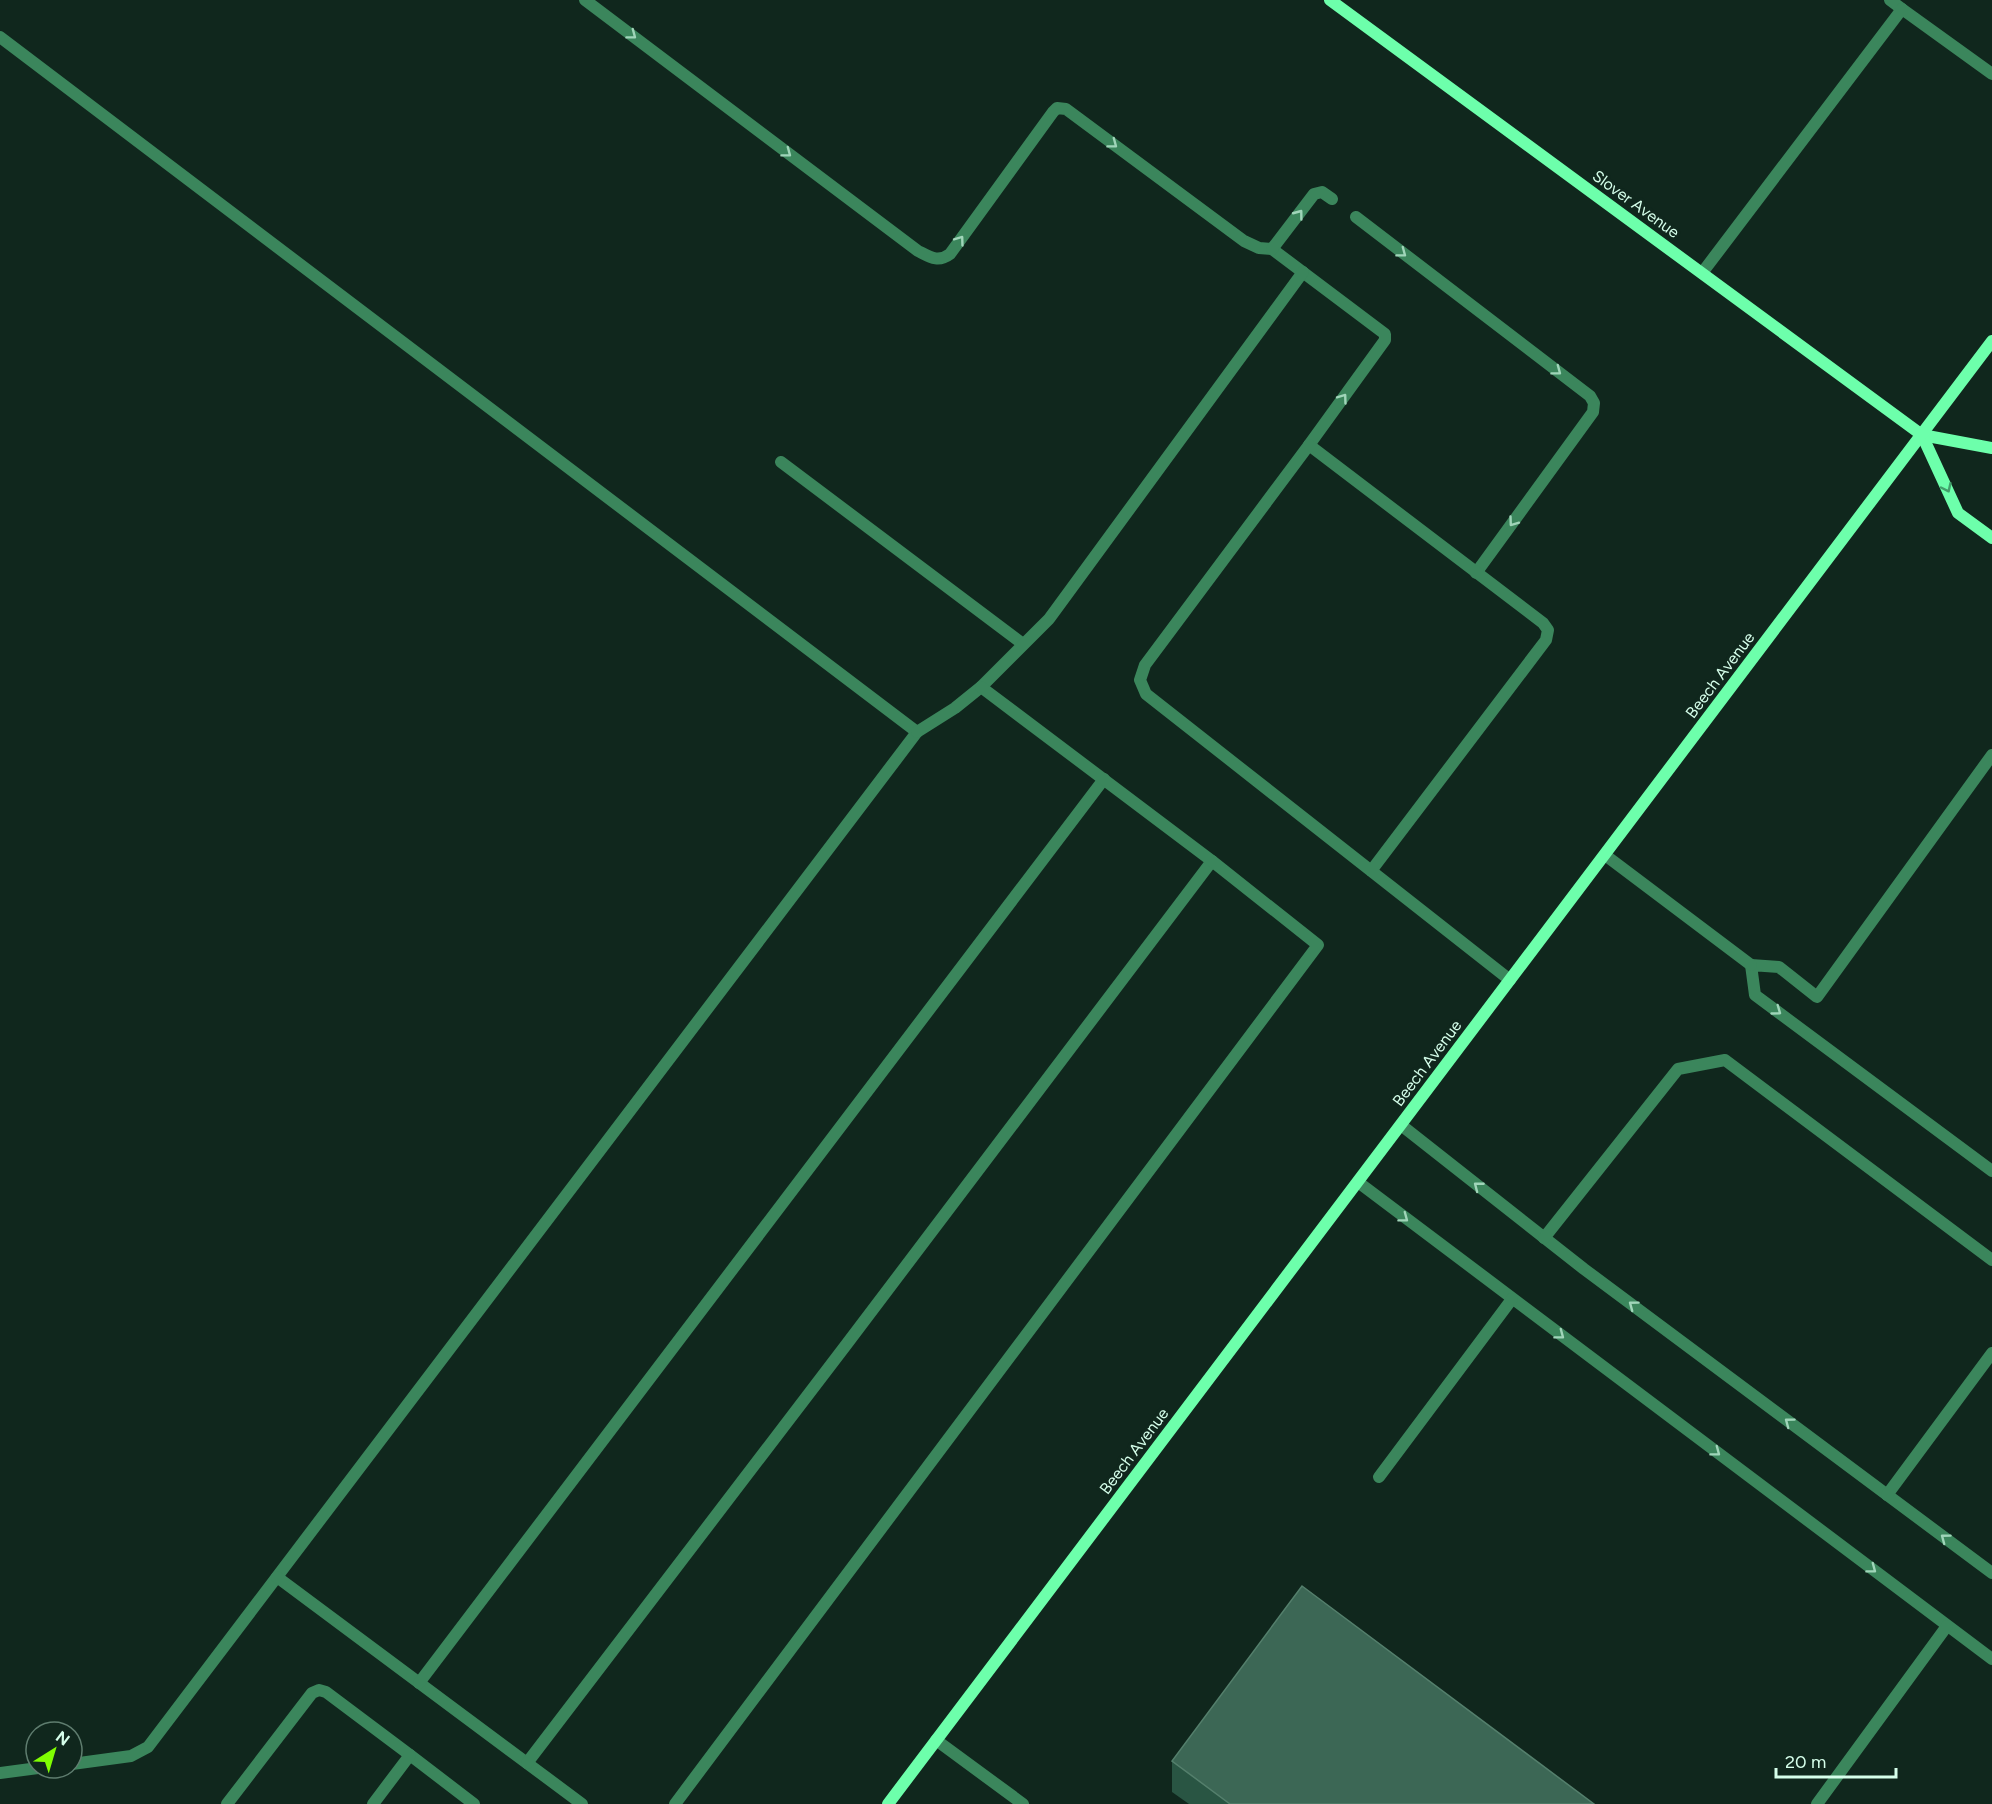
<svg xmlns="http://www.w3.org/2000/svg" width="1992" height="1804" viewBox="0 0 1992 1804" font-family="Figtree,sans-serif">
  <rect width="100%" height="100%" fill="#10271d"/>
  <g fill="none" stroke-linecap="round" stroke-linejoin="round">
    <g stroke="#3b865c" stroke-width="12">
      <path d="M585,0L918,251C930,257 938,263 950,254L1053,112L1057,108L1066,109L1244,241L1259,248L1272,249L1385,334V340L1309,445"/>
      <path d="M1890,0L1902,9"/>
      <path d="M0,37L917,732L148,1747L131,1756L72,1764"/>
      <path d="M1356,217L1590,396L1594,403L1593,412L1476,573"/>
      <path d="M1272,249L1314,194L1322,192L1332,199"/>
      <path d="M1702,273L1902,9L1992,74"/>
      <path d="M781,462L1023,644"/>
      <path d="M917,732L955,708L981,687L1049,619L1303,272"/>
      <path d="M1992,755L1817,997L1779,967L1751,965L1755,995L1992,1171"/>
      <path d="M1605,855L1751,965"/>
      <path d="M1371,871L1546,640L1548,630L1543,623L1309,445L1145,665L1140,680L1146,694L1510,980"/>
      <path d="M1401,1125L1584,1269L1992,1573"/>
      <path d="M1358,1182L1992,1659"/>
      <path d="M1544,1238L1678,1069L1725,1060L1992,1260"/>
      <path d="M1379,1477L1512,1299"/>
      <path d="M1887,1495L1992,1353"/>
      <path d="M277,1577L582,1804"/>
      <path d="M419,1683L1104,779"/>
      <path d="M936,1740L1023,1804"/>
      <path d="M410,1755L474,1804"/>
      <path d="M527,1763L846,1345L1212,861"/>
      <path d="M0,1773L38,1768"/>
      <path d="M227,1804L312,1693L319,1690L326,1692L410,1755L373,1804"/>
      <path d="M675,1804L1318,945L1212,861L981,687"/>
      <path d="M1817,1804L1947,1626"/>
    </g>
    <g stroke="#6dffab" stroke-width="12">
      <path d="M1330,0L1922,435L1992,448"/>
      <path d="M1922,435L1958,513L1992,538"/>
      <path d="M888,1804L1992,341"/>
    </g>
  </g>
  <path fill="#295543" d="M1172,1761L1594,1804H1189L1172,1792Z"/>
  <path fill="#3c6755" stroke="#547f6c" stroke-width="1.5" d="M1302,1586L1594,1804H1230L1172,1761Z"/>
  <defs><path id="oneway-chevron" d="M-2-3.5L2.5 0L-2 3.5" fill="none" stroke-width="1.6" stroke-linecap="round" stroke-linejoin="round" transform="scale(1.5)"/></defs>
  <g stroke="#a0d5b9">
    <use href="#oneway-chevron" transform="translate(632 35) rotate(37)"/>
    <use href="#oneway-chevron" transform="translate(1113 144) rotate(37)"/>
    <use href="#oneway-chevron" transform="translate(787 153) rotate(37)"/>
    <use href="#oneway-chevron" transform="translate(1299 214) rotate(-53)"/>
    <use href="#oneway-chevron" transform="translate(960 240) rotate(-54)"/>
    <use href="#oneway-chevron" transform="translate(1402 253) rotate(37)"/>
    <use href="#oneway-chevron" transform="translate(1557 371) rotate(37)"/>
    <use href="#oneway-chevron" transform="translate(1343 398) rotate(-54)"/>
    <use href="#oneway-chevron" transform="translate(1513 522) rotate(126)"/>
    <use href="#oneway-chevron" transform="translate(1777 1011) rotate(36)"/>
    <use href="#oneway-chevron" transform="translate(1478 1186) rotate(-142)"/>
    <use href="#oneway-chevron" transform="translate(1404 1218) rotate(37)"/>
    <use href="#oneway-chevron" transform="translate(1633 1305) rotate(-143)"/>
    <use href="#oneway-chevron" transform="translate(1560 1335) rotate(37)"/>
    <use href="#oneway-chevron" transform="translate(1789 1422) rotate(-143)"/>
    <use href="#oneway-chevron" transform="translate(1716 1452) rotate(37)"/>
    <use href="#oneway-chevron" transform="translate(1945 1538) rotate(-143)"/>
    <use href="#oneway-chevron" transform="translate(1872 1569) rotate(37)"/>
  </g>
  <use stroke="#439e6b" href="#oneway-chevron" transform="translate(1947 488) rotate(65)"/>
  <g text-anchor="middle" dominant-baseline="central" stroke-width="6" stroke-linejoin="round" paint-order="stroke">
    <g font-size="16" fill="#d6ffeb" stroke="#10271d">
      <text transform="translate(1636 204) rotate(36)">Slover Avenue</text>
      <text transform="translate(1720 675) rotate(-53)">Beech Avenue</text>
      <text transform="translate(1427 1063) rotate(-53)">Beech Avenue</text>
      <text transform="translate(1134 1451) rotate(-53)">Beech Avenue</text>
    </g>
  </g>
  <g transform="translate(54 1750) rotate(37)"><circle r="28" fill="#10271d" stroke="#5f7d6f" stroke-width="1.5"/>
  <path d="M0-4.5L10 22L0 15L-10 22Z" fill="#80fe02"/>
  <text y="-9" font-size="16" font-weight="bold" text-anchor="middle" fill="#d6ffeb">N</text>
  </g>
  <path d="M1776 1768v9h120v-9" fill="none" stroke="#d6ffeb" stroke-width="3"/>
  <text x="1785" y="1768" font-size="18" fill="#d6ffeb" stroke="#10271d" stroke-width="4.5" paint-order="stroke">20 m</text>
</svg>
